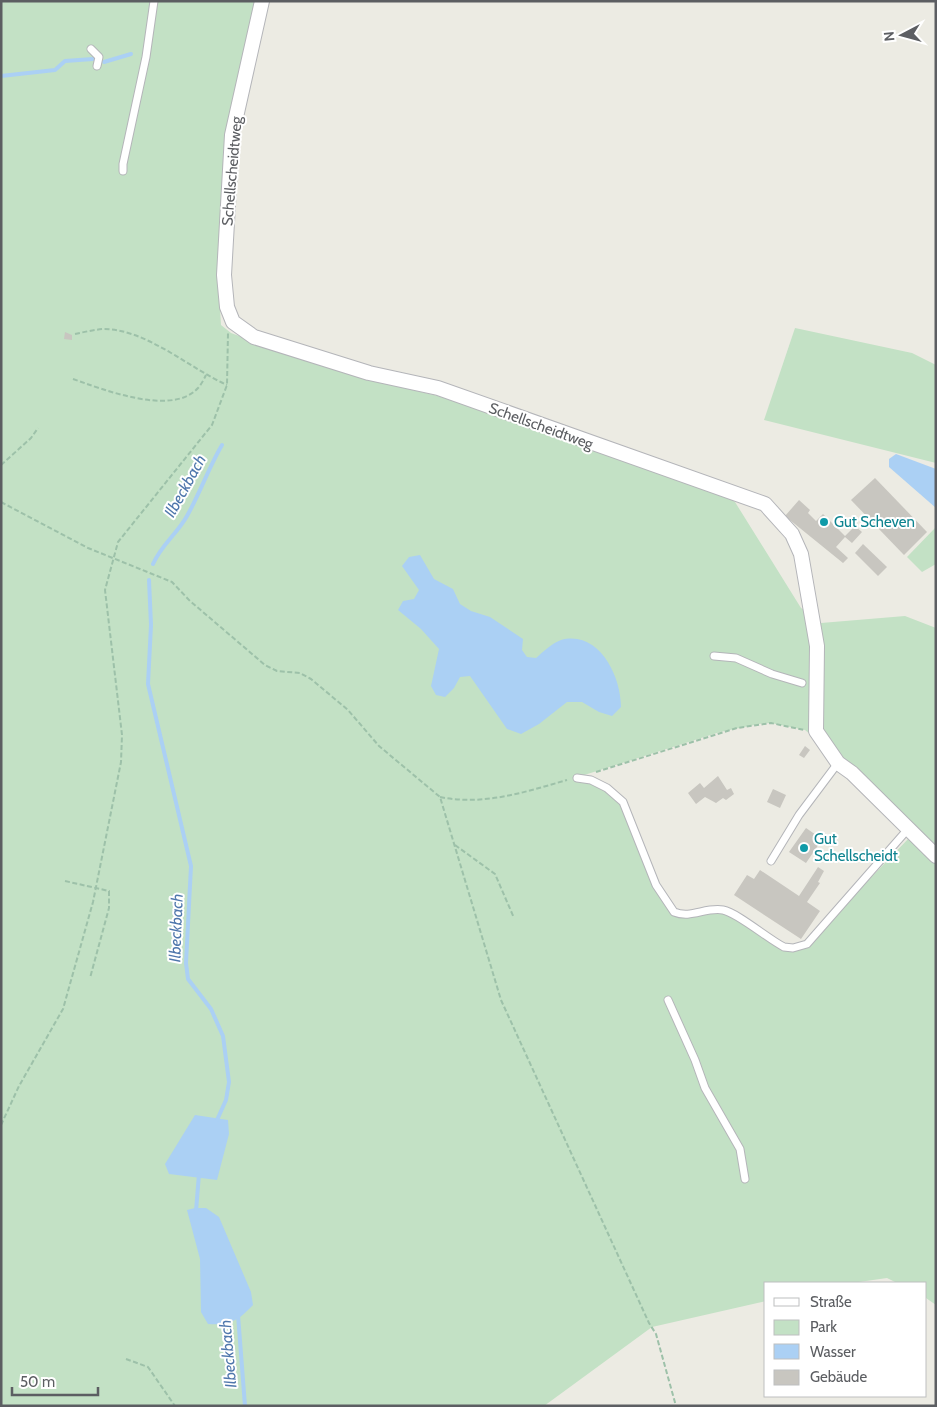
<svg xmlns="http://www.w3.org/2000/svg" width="937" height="1407" viewBox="0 0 937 1407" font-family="Cabin,sans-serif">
  <rect width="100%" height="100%" fill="#ecebe3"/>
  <g fill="#c3e1c5">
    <path d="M1,1H258L239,69L228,137L219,292L221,325L231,333L266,346L370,380L438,396L720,492L735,502L801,608L808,612L815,738L805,730L771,723L759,724L720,732L578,777L616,794L656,885L674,912L725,910L784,947L807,944L910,837L936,862V1305L926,1298V1283H897L887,1278L852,1283H766V1301L652,1327L544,1406H1Z"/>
    <path d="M795,328L912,353L936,365V463L764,420Z"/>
    <path d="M936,527V564L922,572L907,557Z"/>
    <path d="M905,616L936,628V847L825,742C817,703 821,662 821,623Z"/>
  </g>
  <g fill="#abd0f4">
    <path d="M896,454L936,469V508L889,467V459Z"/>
    <path d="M420,555L434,579L453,589L460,604L471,611L490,617L523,639L522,650L527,657L536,658C543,652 552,643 561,640C599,630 621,676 621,707L612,716L599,712L582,702H567L539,724L521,734L507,729L470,676L460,677L454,688L445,697L436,695L431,686L439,649L421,629L398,610L403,601L414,599L419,590L402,566L409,557Z"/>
    <path d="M195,1115L228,1120L229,1134L217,1180L169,1174L165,1164Z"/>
    <path d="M195,1208H206L219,1217L251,1292L253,1305C239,1320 230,1326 208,1324L201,1312L200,1259L187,1210Z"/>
  </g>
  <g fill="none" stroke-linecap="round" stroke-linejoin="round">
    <g stroke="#abd0f4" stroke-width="4">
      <path d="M104,62L131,54"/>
      <path d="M1,76L55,70L65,61L93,59"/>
      <path d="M153,564C162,544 177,534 187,516C200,493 209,467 222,445"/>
      <path d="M149,580L151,625L148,684L191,866L186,963L188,979L211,1009L223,1036L229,1082L226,1100L217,1120"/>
      <path d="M196,1211L199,1174"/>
      <path d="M238,1315L245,1406"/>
    </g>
  </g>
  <g fill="#c8c6c0">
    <path d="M65,332L72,335V340L64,339Z"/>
    <path d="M875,478L927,532L904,555L851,500Z"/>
    <path d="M799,500L810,510L808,513L816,521L823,514L845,536L855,526L862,532L852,543L845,537L836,547L848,558L843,563L785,516Z"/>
    <path d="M863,544L887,567L878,576L855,553Z"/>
    <path d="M805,746L810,750L804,758L799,755Z"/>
    <path d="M718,776L727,790L731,788L734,794L726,800L723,798L716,803L705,797L696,804L688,793L700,783L704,788Z"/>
    <path d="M773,789L786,795L780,808L767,802Z"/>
    <path d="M806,828L819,837L816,841L819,844L806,863L789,852Z"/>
    <path d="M818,867L824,871L818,882L820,883L807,902L820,911L801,939L734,895L747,875L754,879L760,870L799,896Z"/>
  </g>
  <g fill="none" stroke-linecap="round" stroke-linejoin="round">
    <g stroke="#b4b5b9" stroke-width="9">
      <g id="service">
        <path d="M91,49L99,57L97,66"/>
        <path d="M123,171V164L146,57L154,1"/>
        <path d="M714,656L736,658L772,674L802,683"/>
        <path d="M577,778L591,780L607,788L623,802L656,885L674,912C691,919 705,907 723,910C738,913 768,939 784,947L793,948L807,944L908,829"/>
        <path d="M771,861L799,815L838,763"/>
        <path d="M668,1000L695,1060L705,1088L740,1149L745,1179"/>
      </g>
    </g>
    <g stroke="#b4b5b9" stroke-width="16">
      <path id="minor" d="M262,1L232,135L224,275L227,307L233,322L254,337L369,373L438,388L765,504L792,534L801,554L817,646L816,731L838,763L852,773L936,856"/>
    </g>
    <g stroke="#9dc1a9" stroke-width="2" stroke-dasharray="5 2.5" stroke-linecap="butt">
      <path d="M75,334C84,332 93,330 102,329C145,328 189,368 227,385"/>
      <path d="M73,379C102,389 172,417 198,388C201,385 204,379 206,375"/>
      <path d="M1,465L31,438L38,428"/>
      <path d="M1,502L88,548L172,582L190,601L265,665L277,671L300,673L311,679L348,710L379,746L440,797L501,1000L649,1323L656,1334L676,1406"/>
      <path d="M596,772L737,728L771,723L804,730"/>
      <path d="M440,797C484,806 525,792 567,780"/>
      <path d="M455,845L495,874L514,918"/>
      <path d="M65,881L109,891V908L90,978"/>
      <path d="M1,1125L19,1086L63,1009L93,902L121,762L122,735L105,590L118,542L212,425L227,385L228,333"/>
      <path d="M126,1359L148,1367L175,1406"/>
    </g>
    <use href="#service" stroke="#fff" stroke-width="7"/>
    <use href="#minor" stroke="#fff" stroke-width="14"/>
  </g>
  <g fill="#0f9aa8" stroke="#fff" stroke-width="2">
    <circle cx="824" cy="522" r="5"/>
    <circle cx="804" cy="848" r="5"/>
  </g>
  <g text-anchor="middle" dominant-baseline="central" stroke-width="4" stroke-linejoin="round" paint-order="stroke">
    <g font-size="15" fill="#5c5e62" stroke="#fff">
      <text transform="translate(232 171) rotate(-85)">Schellscheidtweg</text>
      <text transform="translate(541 426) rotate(20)">Schellscheidtweg</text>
    </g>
    <g font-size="15" fill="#0d838f" stroke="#fff" text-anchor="start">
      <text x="834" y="522">Gut Scheven</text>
      <text x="814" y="839">Gut<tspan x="814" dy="17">Schellscheidt</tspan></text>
    </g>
    <g font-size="16" font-style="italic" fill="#4f77ac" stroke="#fff">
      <text transform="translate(185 486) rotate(-61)">Ilbeckbach</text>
      <text transform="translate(176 928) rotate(-88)">Ilbeckbach</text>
      <text transform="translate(228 1354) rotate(-95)">Ilbeckbach</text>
    </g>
  </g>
  <rect width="937" height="1407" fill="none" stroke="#5c5e62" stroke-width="5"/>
  <rect x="764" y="1282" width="162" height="115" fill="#ffffff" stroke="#bebfc0"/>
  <rect x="774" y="1298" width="25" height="8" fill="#ffffff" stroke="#bebfc0"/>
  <text x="810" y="1307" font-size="15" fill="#5c5e62">Straße</text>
  <rect x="774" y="1320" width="25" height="15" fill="#c3e1c5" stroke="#bebfc0"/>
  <text x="810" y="1332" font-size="15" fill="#5c5e62">Park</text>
  <rect x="774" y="1344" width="25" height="15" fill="#abd0f4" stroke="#bebfc0"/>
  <text x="810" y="1357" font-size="15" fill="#5c5e62">Wasser</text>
  <rect x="774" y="1370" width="25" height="15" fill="#c8c6c0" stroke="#bebfc0"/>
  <text x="810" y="1382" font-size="15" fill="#5c5e62">Gebäude</text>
  <g transform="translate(902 35) rotate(264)" stroke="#ffffff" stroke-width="4" paint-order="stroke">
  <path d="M0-4L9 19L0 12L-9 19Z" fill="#5c5e62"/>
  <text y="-8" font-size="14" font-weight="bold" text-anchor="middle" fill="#5c5e62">N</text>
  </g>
  <path d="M12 1387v8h86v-8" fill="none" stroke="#5c5e62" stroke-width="2.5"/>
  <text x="20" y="1387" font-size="15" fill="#5c5e62" stroke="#ffffff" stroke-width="4" paint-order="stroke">50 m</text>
</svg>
